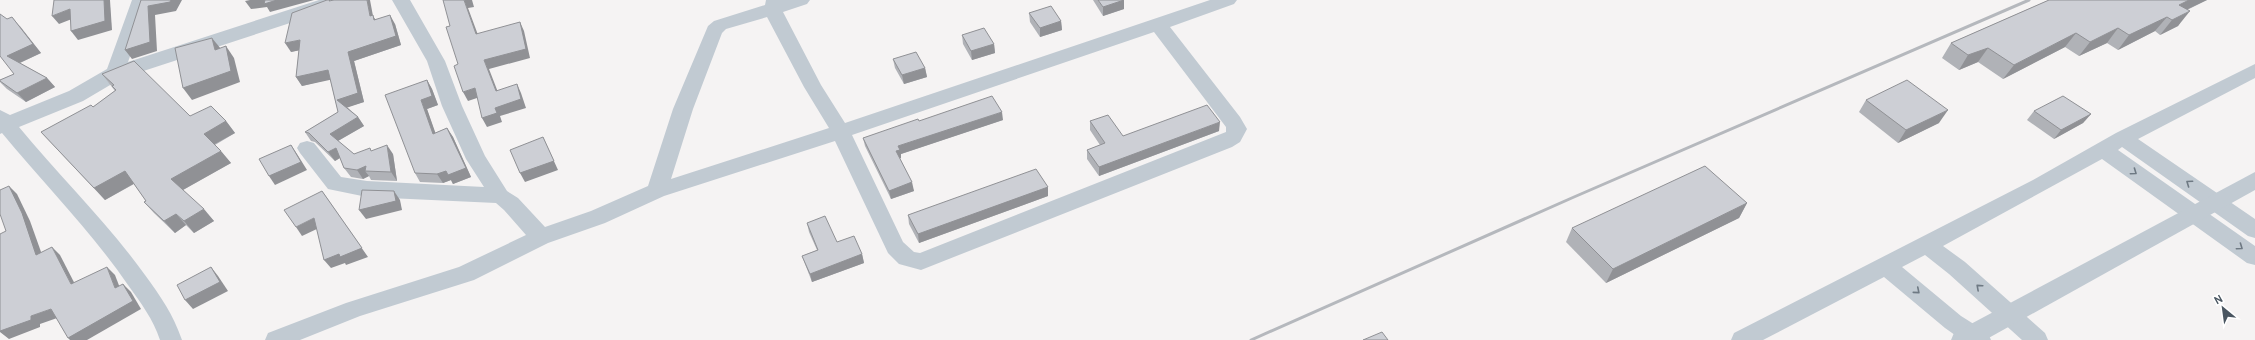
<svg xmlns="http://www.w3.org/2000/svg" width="2255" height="340" viewBox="0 0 2255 340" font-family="Overpass,sans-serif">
  <rect width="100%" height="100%" fill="#f5f3f3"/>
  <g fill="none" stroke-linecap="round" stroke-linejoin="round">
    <g fill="#c1cad2" fill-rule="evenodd">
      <path d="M132,0H150L128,62L319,0H345L342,4L287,24L122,78L83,101L19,127C60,177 107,222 145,275C161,297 173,314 182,340H160C153,319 141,303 128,285C91,231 44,184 2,133L0,134V110L10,115L69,91L107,69Z"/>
      <path d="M392,0H410L445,61L462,106L485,156L507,191L518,198L545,227L591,211L648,186L673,109L708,26L714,21L765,5L766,0H810L807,4L783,12L821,85L845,123L1210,0H1237L1234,4L1170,27L1240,117L1247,129L1240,142L1232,147L921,270L899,264L888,253L835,141L664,196L605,223L548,243L474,280L360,316L300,340H265L268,333L346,303L459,267L526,235L504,210L496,203L367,197L328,189L300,153L297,148L300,143L307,141L314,143L341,177L367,181L484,187L466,159L442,106L427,61ZM767,17L804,87L829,128L671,179L693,109L722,33L726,29ZM1154,32L1226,127V132L920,253L914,252L903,242L852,135Z"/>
      <path d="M2255,64V78L2138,139L2255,219V238L2248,236L2122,147L2118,150L2255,246V265L2247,263L2102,159L1943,246L1965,262L2045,333L2048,340H2022L1949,274L1925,255L1902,267L1961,316L1988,333L1991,340H1962L1945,328L1884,277L1763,340H1731L1734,333L2033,180L2116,133Z"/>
    </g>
    <path fill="#c1cad2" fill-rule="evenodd" d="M2255,172V190L1985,340H1951L1954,333Z"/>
    <path stroke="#b5b8bd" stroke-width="3" d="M1251,340L1574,197L2029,0"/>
  </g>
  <g fill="#b0b2b7">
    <path d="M1093,0H1124V9L1103,16Z"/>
    <path d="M2049,0H2207L2187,10L2178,26L2160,35L2155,31L2118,50L2107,43L2079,56L2065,47L2003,79L1978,62L1959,70L1942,58L1951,43Z"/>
    <path d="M331,1L373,16L375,19L395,24L401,45L354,61L364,102L347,107L358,117L364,126L338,141L354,154L371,151L393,154L397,181L371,180L369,176L363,179L351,177L344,168L340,158L335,161L315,142L311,141L305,132L338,112L330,79L302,86L296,77L299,50L291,52Z"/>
    <path d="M1029,13L1061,21L1062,30L1040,37L1030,22Z"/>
    <path d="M7,19L20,26L41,53L20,63L47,78L55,87L26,102L7,89L0,82V80L14,74Z"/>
    <path d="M962,35L994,44L995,53L972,60L963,44Z"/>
    <path d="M893,59L925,68L927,77L904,84L895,68Z"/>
    <path d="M102,74L190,116L226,121L235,133L215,145L231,163L183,190L214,221L194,233L186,225L175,233L154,213L144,202L146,201L134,184L105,200L41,132L93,107L115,91Z"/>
    <path d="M427,80L432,89L438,105L427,109L435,133L447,128L453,137L471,177L453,184L451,180L443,183L420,182L415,173Z"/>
    <path d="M1866,100L1939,123L1898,143L1859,112Z"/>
    <path d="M2034,111L2091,114L2083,123L2054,139L2027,120Z"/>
    <path d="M1003,120L901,154V158H900L914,191L891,199L865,146L863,138L919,121Z"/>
    <path d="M1090,121L1123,136L1219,131L1099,176L1087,159V150L1100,145L1090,130Z"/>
    <path d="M1048,187V196L919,243L909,224L908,215Z"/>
    <path d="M1747,203L1739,218L1606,283L1566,242L1572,228Z"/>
    <path d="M807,223L837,242L862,254L864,263L812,282L805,264L802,256L817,250L809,232Z"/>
  </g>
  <g fill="#909195">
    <path d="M104,0H110L112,30L78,40L71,31Z"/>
    <path d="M171,0H182L176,11L155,15L157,51L132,59L125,50L148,6Z"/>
    <path d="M250,0H314L270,12L267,7L251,9L245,1Z"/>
    <path d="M367,0H370L373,16L378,24L370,16Z"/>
    <path d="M464,0H472L474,7L468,8L481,43L476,34Z"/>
    <path d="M1124,0V9L1103,16V7Z"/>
    <path d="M2189,0H2207L2169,18L2179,5Z"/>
    <path d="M70,9L77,17L59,24L52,16Z"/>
    <path d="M2190,11L2178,26L2160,35L2172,20Z"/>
    <path d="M390,15L395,24L401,45L354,61L364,102L343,109L337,100L348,52Z"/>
    <path d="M12,17L41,53L15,65L7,56Z"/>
    <path d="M2167,17L2155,31L2118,50L2129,35Z"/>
    <path d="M1061,21L1062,30L1040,37V28Z"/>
    <path d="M520,22L524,31L530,58L489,69L501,100L496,91L484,60Z"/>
    <path d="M2118,28L2107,43L2079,56L2090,42Z"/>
    <path d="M2076,33L2065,47L2003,79L2014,65Z"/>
    <path d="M212,38L221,49L215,50Z"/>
    <path d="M300,40L306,49L291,52L285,43Z"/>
    <path d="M994,44L995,53L972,60L971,51Z"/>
    <path d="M226,46L234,58L240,82L192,100L183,88Z"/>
    <path d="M1988,48L1978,62L1959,70L1968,55Z"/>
    <path d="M925,68L927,77L904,84L902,75Z"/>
    <path d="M328,70L334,79L302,86L296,77Z"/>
    <path d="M47,78L55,87L26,102L17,93Z"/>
    <path d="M427,80L432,89L438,105L427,109L439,143L433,134L421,100Z"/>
    <path d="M517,84L521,93L526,108L500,116L502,122L487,127L482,118L495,108Z"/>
    <path d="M475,88L480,97L468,101L463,92Z"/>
    <path d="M1948,110L1939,123L1898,143L1906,130Z"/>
    <path d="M1002,112L1003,120L901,154V158L898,159L896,151L898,146Z"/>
    <path d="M2091,114L2083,123L2054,139L2061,130Z"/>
    <path d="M358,117L364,126L336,142L330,134Z"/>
    <path d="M226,121L235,133L213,145L204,134Z"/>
    <path d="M1220,122L1219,131L1099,176V167Z"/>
    <path d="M447,128L453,137L471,177L453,184L451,180L443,183L437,174Z"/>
    <path d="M543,137L558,170L525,182L520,173Z"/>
    <path d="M291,145L297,154L307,170L275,185L269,176Z"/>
    <path d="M387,145L393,154L397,181L391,172Z"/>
    <path d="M336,148L343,156L335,161L328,152Z"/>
    <path d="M221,151L231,163L181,191L171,179Z"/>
    <path d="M366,166L365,171L369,176L363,179L357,170Z"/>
    <path d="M125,171L135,183L105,200L94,188Z"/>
    <path d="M912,182L914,191L891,199L889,191Z"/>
    <path d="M9,186L17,194L30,221L45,263L36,255Z"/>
    <path d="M1048,187V196L919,243L918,234Z"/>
    <path d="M322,191L368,257L346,265L345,263L331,268L324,260Z"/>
    <path d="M394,191L400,200L402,210L366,219L359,210Z"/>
    <path d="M1747,203L1739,218L1606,283L1613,269Z"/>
    <path d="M204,209L214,221L194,233L184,221Z"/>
    <path d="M176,214L186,225L175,233L164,221Z"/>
    <path d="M314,218L321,227L302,236L296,227Z"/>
    <path d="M52,247L60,255L79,292L71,284Z"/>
    <path d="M862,254L864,263L812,282L810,274Z"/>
    <path d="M107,267L115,275L123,296L115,288Z"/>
    <path d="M211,267L218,276L228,291L193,309L185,300Z"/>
    <path d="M123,284L131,292L141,309L87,340H70L68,338Z"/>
    <path d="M51,309L60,317L40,324V327L9,339L0,332V331L31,316Z"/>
  </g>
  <g fill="#cdcfd5" stroke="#909195">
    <path d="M54,0H104L105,21L71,31L70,9L52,16Z"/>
    <path d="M141,0H171L170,2L148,6L150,42L125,50Z"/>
    <path d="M265,0H277L264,4Z"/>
    <path d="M327,0H330L329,1L334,0H367L370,16L373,15L374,20L390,15L396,36L348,52L358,93L337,100L358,117L330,134L354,154L370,148L371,151L387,145L391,172L365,171L366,166L357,170L344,168L336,148L328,152L309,133L305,132L338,112L328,70L296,77L300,40L285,43L292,13Z"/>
    <path d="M443,0H464L476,34L520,22L526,49L484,60L496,91L517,84L521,99L495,108L497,113L482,118L475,88L463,92L454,66L458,64L446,27L450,26Z"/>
    <path d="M1098,0H1124L1103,7Z"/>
    <path d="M2049,0H2189L2179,5L2190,11L2172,20L2167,17L2129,35L2118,28L2090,42L2076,33L2014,65L1988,48L1968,55L1951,43Z"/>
    <path d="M1051,6L1061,21L1040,28L1029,13Z"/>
    <path d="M0,14L7,19L12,17L33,44L7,56L47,78L17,93L0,81V80L14,74L0,56Z"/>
    <path d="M984,28L994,44L971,51L962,35Z"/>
    <path d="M212,38L215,50L226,46L231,71L183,88L175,48Z"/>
    <path d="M916,52L925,68L902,75L893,59Z"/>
    <path d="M134,61L190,116L211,106L226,121L204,134L221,151L171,179L204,209L184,221L176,214L164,221L144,202L146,201L125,171L94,188L41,132L91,105L93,107L116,90L112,86L114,85L102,74Z"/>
    <path d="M427,80L432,96L421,100L433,134L447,128L466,168L448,175L446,171L437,174L415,173L385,95Z"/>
    <path d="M1907,80L1948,110L1906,130L1866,100Z"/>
    <path d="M992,96L1002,112L898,146L900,150L896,151L912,182L889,191L863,138L918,119L919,121Z"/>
    <path d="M2063,96L2091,114L2061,130L2034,111Z"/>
    <path d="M1207,105L1220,122L1099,167L1087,150L1105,143L1090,121L1108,115L1123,136Z"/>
    <path d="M543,137L554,161L520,173L510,150Z"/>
    <path d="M291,145L301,162L269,176L259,159Z"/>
    <path d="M1705,166L1747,203L1613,269L1572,228Z"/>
    <path d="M1036,169L1048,187L918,234L908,215Z"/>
    <path d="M9,186L22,213L36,255L52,247L71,284L107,267L115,288L123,284L133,301L68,338L51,309L31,316V320L0,331V234L6,231L0,214V190Z"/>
    <path d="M362,190L394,191L396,201L359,210Z"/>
    <path d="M322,191L362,248L340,257L339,254L324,260L314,218L296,227L284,210Z"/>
    <path d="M825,216L837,242L854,236L862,254L810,274L802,256L818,250L807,223Z"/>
    <path d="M211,267L220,282L185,300L177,285Z"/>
    <path d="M1382,332L1388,340H1363Z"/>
  </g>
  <defs><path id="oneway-chevron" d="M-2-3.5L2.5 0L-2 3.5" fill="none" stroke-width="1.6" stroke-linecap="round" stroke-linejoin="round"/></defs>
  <g stroke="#6e7983">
    <use href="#oneway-chevron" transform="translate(2134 172) rotate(35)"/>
    <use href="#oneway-chevron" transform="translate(2189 183) rotate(-145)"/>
    <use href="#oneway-chevron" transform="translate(2240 247) rotate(35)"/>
    <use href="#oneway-chevron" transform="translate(1979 287) rotate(-138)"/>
    <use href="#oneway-chevron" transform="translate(1917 291) rotate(40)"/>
  </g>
  <g transform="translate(2223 308) rotate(331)" stroke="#ffffff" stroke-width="3" paint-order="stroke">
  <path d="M0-3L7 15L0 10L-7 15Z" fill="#4a5661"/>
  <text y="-6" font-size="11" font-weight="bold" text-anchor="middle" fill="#4a5661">N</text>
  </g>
</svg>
